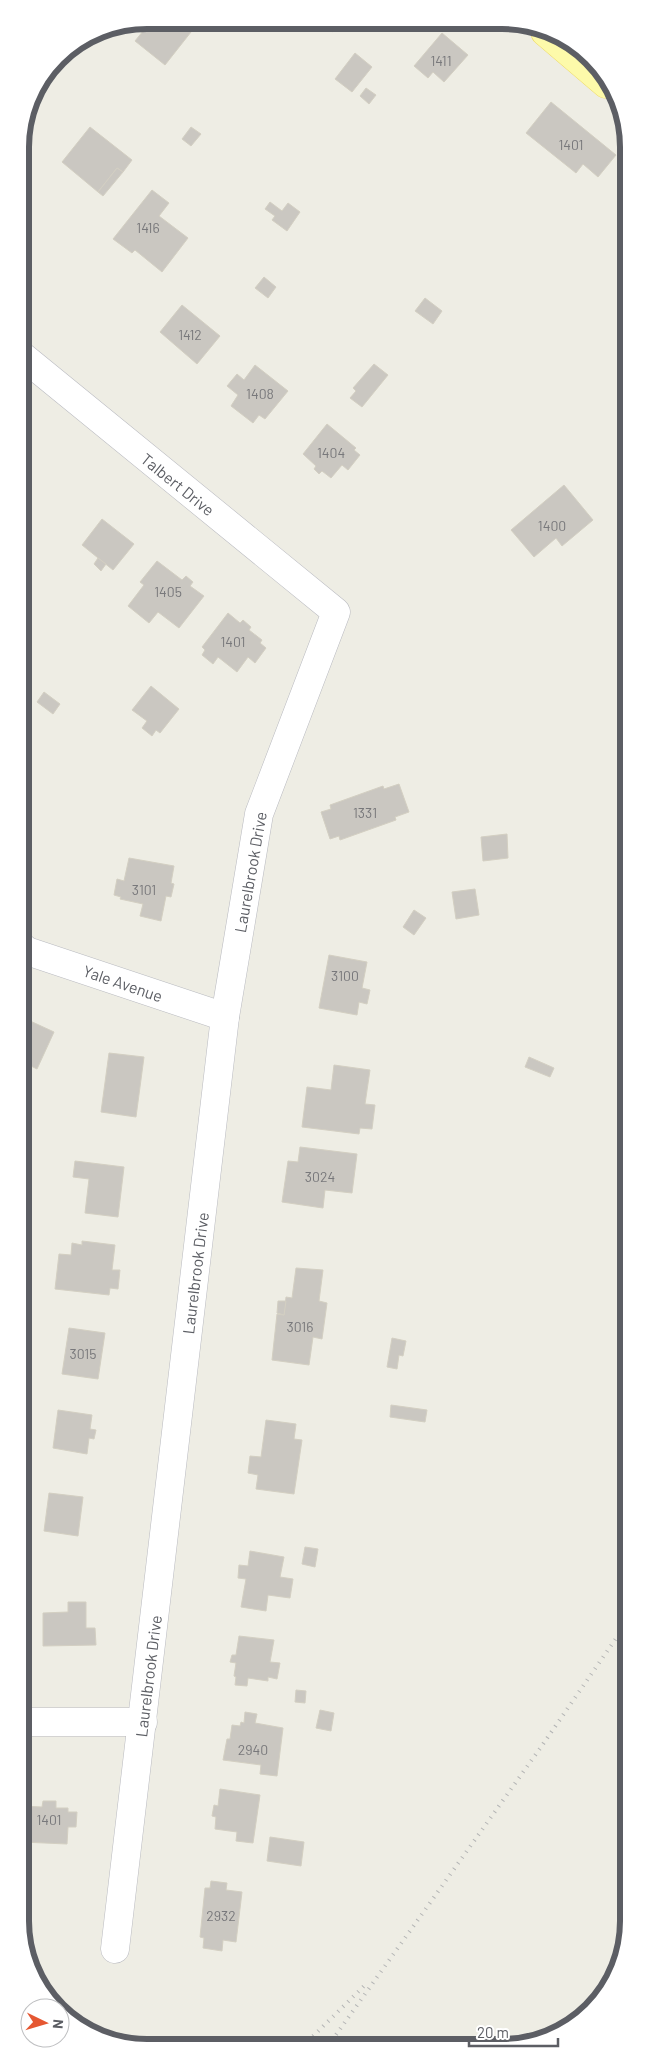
<svg xmlns="http://www.w3.org/2000/svg" width="649" height="2068" viewBox="0 0 649 2068" font-family="Barlow,sans-serif">
  <rect width="100%" height="100%" fill="#eeede4"/>
  <g fill="#cac7c1" stroke="#d3cfc2">
    <path d="M152,20H177L191,32L165,65L135,41Z"/>
    <path d="M320,21H342L333,32Z"/>
    <path d="M442,33L468,55L444,82L433,72L428,78L414,66Z"/>
    <path d="M355,53L372,67L352,92L335,79Z"/>
    <path d="M366,88L376,95L369,104L360,96Z"/>
    <path d="M551,102L616,155L598,177L583,164L576,173L526,133Z"/>
    <path d="M90,127L132,160L123,172L117,168L98,192L62,162Z"/>
    <path d="M191,127L201,134L191,146L182,139Z"/>
    <path d="M117,168L123,172L103,196L98,192Z"/>
    <path d="M152,190L169,203L159,216L188,238L162,272L135,250L132,253L113,239Z"/>
    <path d="M270,202L282,211L288,203L300,212L287,231L272,220L275,216L265,209Z"/>
    <path d="M264,277L276,287L268,298L255,288Z"/>
    <path d="M425,298L442,311L433,324L415,311Z"/>
    <path d="M182,305L220,336L197,364L160,332Z"/>
    <path d="M374,364L388,375L362,407L350,398L356,391L353,388Z"/>
    <path d="M255,365L288,391L265,419L259,415L253,423L231,406L238,395L227,386L237,374L244,380Z"/>
    <path d="M327,424L356,448L354,450L360,455L348,470L342,465L331,478L322,471L319,474L314,469L316,466L303,454Z"/>
    <path d="M564,485L593,520L562,546L556,538L534,557L511,530Z"/>
    <path d="M102,519L134,544L113,570L82,545Z"/>
    <path d="M98,558L106,564L101,571L94,564Z"/>
    <path d="M157,561L182,580L186,576L193,582L190,586L204,596L179,628L158,612L149,623L128,606L144,585L140,582Z"/>
    <path d="M228,613L240,623L243,620L251,627L249,630L262,640L260,643L266,648L255,663L248,657L237,672L218,657L213,664L202,655L205,650L202,647Z"/>
    <path d="M151,686L179,709L160,733L156,730L152,736L142,728L147,721L132,710Z"/>
    <path d="M44,692L60,704L53,714L37,702Z"/>
    <path d="M399,784L409,812L395,817L396,820L340,840L339,836L330,839L321,812L331,809L330,805L383,786L384,789Z"/>
    <path d="M507,834L508,858L483,861L481,837Z"/>
    <path d="M129,858L174,866L171,883L174,884L171,897L166,896L161,921L140,916L143,904L120,899L121,897L114,895L117,879L124,881Z"/>
    <path d="M475,889L479,915L456,919L452,892Z"/>
    <path d="M414,910L426,918L414,935L403,927Z"/>
    <path d="M329,955L367,962L362,988L370,990L367,1004L359,1002L357,1015L319,1008Z"/>
    <path d="M28,1020L54,1032L37,1069L21,1061V1035Z"/>
    <path d="M109,1053L144,1057L136,1117L101,1112Z"/>
    <path d="M529,1057L554,1068L550,1077L525,1067Z"/>
    <path d="M334,1065L370,1070L365,1104L375,1105L372,1129L360,1128L359,1134L302,1127L307,1087L331,1090Z"/>
    <path d="M300,1147L357,1154L352,1193L325,1190L323,1208L282,1202L288,1161L298,1162Z"/>
    <path d="M75,1161L124,1167L118,1217L85,1213L89,1179L73,1177Z"/>
    <path d="M82,1241L115,1245L112,1270H120L118,1289L110,1288L109,1295L55,1289L59,1254L71,1255L72,1243L82,1245Z"/>
    <path d="M296,1268L323,1270L319,1301L327,1303L322,1339L313,1337L309,1365L272,1360L277,1314L284,1315L286,1297L292,1298Z"/>
    <path d="M278,1301H286L284,1315L277,1313Z"/>
    <path d="M69,1328L105,1333L98,1379L62,1374Z"/>
    <path d="M392,1338L406,1341L403,1356L399,1355L397,1369L387,1367Z"/>
    <path d="M391,1405L427,1410L425,1422L390,1417Z"/>
    <path d="M58,1410L92,1415L90,1429L96,1430L94,1439L89,1438L87,1454L53,1448Z"/>
    <path d="M266,1420L296,1424L294,1439L302,1440L294,1494L256,1489L258,1475L248,1473L250,1456L261,1457Z"/>
    <path d="M49,1493L83,1497L78,1536L44,1531Z"/>
    <path d="M305,1547L318,1549L315,1567L302,1564Z"/>
    <path d="M250,1551L284,1557L280,1577L293,1579L290,1598L268,1595L266,1611L241,1607L246,1579L238,1578L239,1565L248,1566Z"/>
    <path d="M68,1602H86V1628H95L96,1645L43,1646V1613L68,1612Z"/>
    <path d="M239,1636L274,1640L270,1662L280,1663L277,1679L268,1677V1681L248,1678L247,1686L235,1685L236,1677L234,1676L236,1663L230,1662L232,1655H236Z"/>
    <path d="M296,1690L306,1691L305,1703L295,1702Z"/>
    <path d="M320,1710L334,1713L331,1731L316,1728Z"/>
    <path d="M245,1712L257,1714L255,1723L283,1728L277,1776L260,1774L261,1765L223,1760L227,1739H230L232,1725L240,1726L241,1722L244,1723Z"/>
    <path d="M220,1789L260,1795L253,1843L236,1841L237,1832L215,1829L216,1817L212,1816L214,1805L218,1806Z"/>
    <path d="M43,1801H56V1808H68V1812H77L76,1827H68L67,1844L22,1842V1806L42,1807Z"/>
    <path d="M270,1837L304,1842L301,1866L267,1861Z"/>
    <path d="M211,1881L227,1883L226,1890L242,1892L236,1942L223,1940L222,1951L203,1948L204,1938L200,1937L205,1888H210Z"/>
  </g>
  <g fill="none" stroke-linecap="round" stroke-linejoin="round">
    <g stroke="#b9bac0" stroke-width="29">
      <g id="minor">
        <path d="M21,355L336,612L259,814L225,1017L115,1949"/>
        <path d="M21,946L27,951L225,1017"/>
        <path d="M22,1722H143"/>
      </g>
    </g>
    <g stroke="#eed85c" stroke-width="29">
      <path id="major" d="M545,32L606,84"/>
    </g>
    <use href="#minor" stroke="#fff" stroke-width="28"/>
    <use href="#major" stroke="#fdfaaa" stroke-width="28"/>
    <g stroke="#b4b5b5" stroke-width="4" stroke-dasharray="1 6" stroke-linecap="butt">
      <path d="M303,2046L364,1986"/>
      <path d="M328,2046L541,1747L628,1621"/>
    </g>
  </g>
  <g text-anchor="middle" dominant-baseline="central" stroke-width="4.5" stroke-linejoin="round" paint-order="stroke">
    <g font-size="14" fill="#78787b">
      <text x="441" y="60">1411</text>
      <text x="571" y="144">1401</text>
      <text x="148" y="227">1416</text>
      <text x="190" y="334">1412</text>
      <text x="260" y="393">1408</text>
      <text x="331" y="452">1404</text>
      <text x="552" y="525">1400</text>
      <text x="168" y="591">1405</text>
      <text x="233" y="641">1401</text>
      <text x="365" y="812">1331</text>
      <text x="144" y="889">3101</text>
      <text x="345" y="975">3100</text>
      <text x="320" y="1176">3024</text>
      <text x="300" y="1326">3016</text>
      <text x="83" y="1353">3015</text>
      <text x="253" y="1749">2940</text>
      <text x="49" y="1819">1401</text>
      <text x="221" y="1915">2932</text>
    </g>
    <g font-size="16" fill="#5c5e64" stroke="#fff">
      <text transform="translate(178 484) rotate(39)">Talbert Drive</text>
      <text transform="translate(250 872) rotate(-80)">Laurelbrook Drive</text>
      <text transform="translate(123 983) rotate(19)">Yale Avenue</text>
      <text transform="translate(195 1273) rotate(-83)">Laurelbrook Drive</text>
      <text transform="translate(148 1676) rotate(-83)">Laurelbrook Drive</text>
    </g>
  </g>
  <path d="M0 0H649V2068H0ZM147 29H502A118 118 0 0 1 620 147V1921A118 118 0 0 1 502 2039H147A118 118 0 0 1 29 1921V147A118 118 0 0 1 147 29Z" fill="#fff" fill-rule="evenodd"/>
  <path fill="none" stroke="#5c5e64" stroke-width="6" d="M147 29H502A118 118 0 0 1 620 147V1921A118 118 0 0 1 502 2039H147A118 118 0 0 1 29 1921V147A118 118 0 0 1 147 29Z"/>
  <g transform="translate(45 2023) rotate(95)"><circle r="24" fill="#ffffff" stroke="#bebfc1"/>
  <path d="M0-4L9 19L0 12L-9 19Z" fill="#e55732"/>
  <text y="-8" font-size="14" font-weight="bold" text-anchor="middle" fill="#5c5e64">N</text>
  </g>
  <path d="M469 2038v8h89v-8" fill="none" stroke="#5c5e64" stroke-width="2.5"/>
  <text x="477" y="2038" font-size="15" fill="#5c5e64" stroke="#ffffff" stroke-width="4" paint-order="stroke">20 m</text>
</svg>
